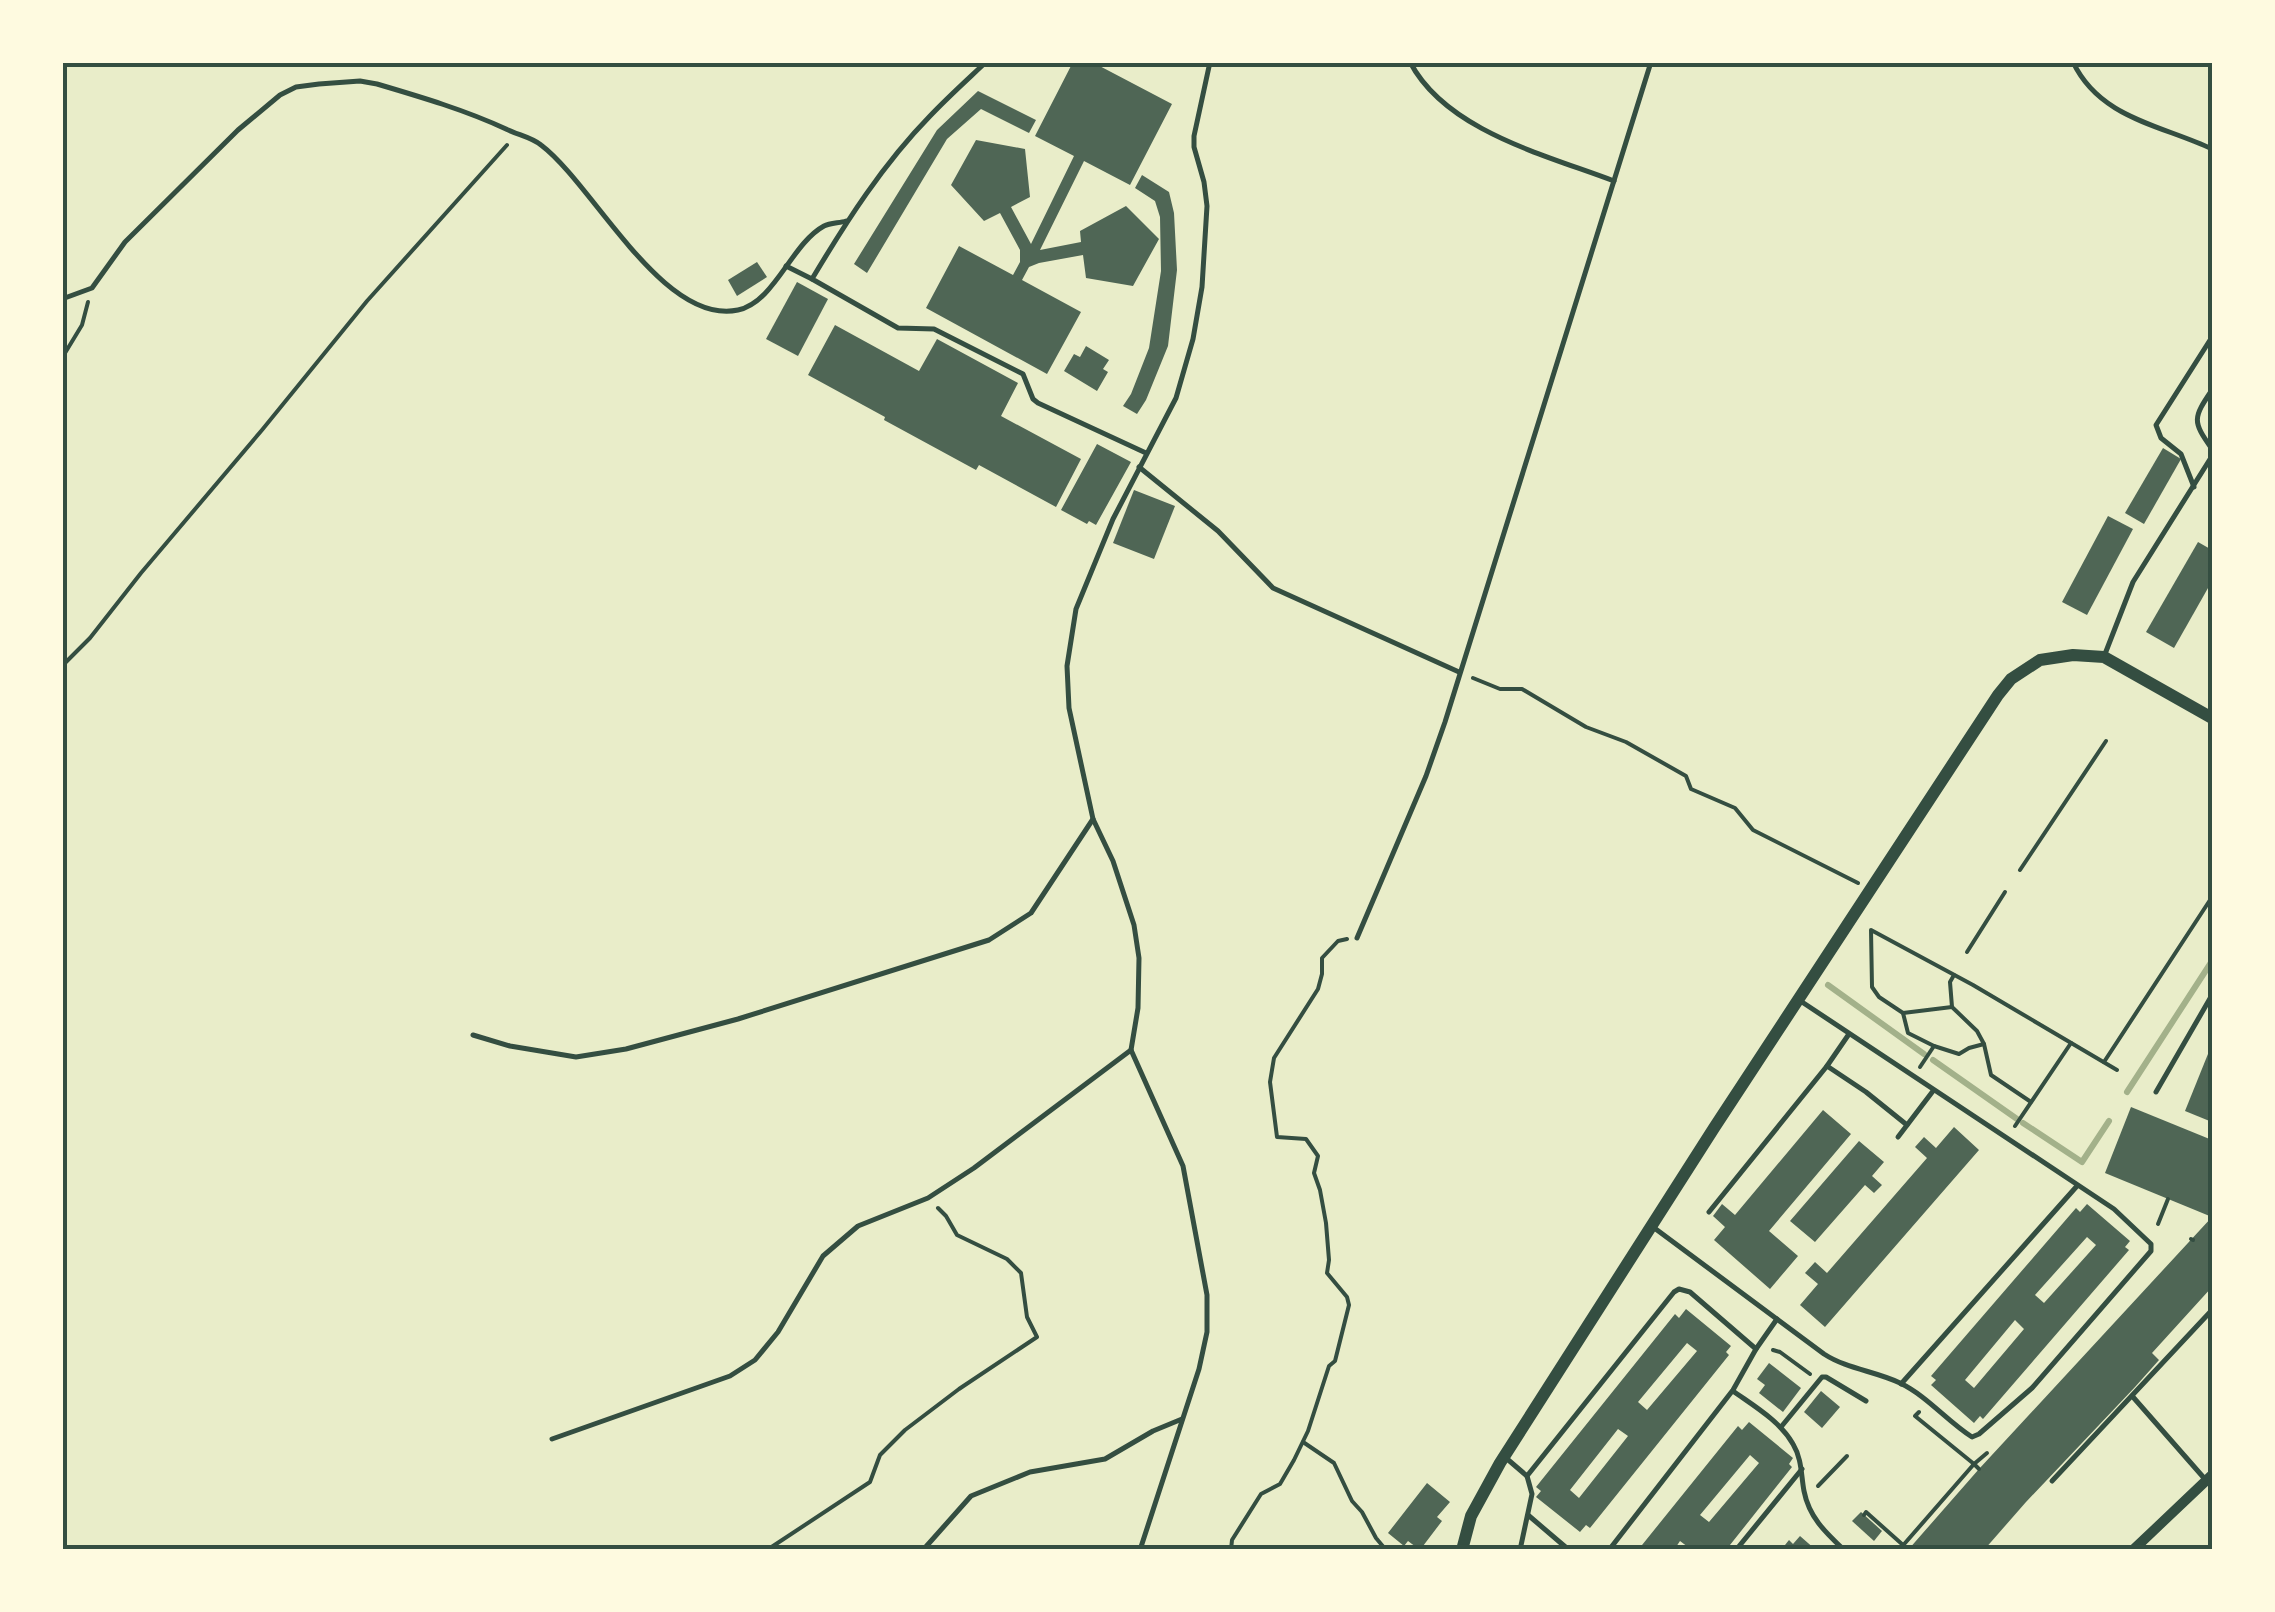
<svg xmlns="http://www.w3.org/2000/svg" width="2275" height="1612" viewBox="0 0 2275 1612" font-family="'PT Sans Narrow',sans-serif">
  <rect width="100%" height="100%" fill="#e9edc9"/>
  <g fill="none" stroke-linecap="round" stroke-linejoin="round">
    <g stroke="#a3b18a" stroke-width="6">
      <path d="M1828,985L1924,1054"/>
      <path d="M1933,1060L2017,1119"/>
      <path d="M2127,1092L2212,961"/>
      <path d="M2023,1123L2082,1162L2109,1121"/>
    </g>
  </g>
  <g fill="#4f6655" fill-rule="evenodd">
    <path d="M1073,62H1092L1172,104L1130,185L1084,161L1040,250L1081,242L1080,231L1126,206L1159,239L1133,286L1086,278L1083,255L1039,263L1029,267L1022,280L1081,312L1047,374L926,308L959,246L1013,275L1020,262V250L1000,213L984,221L951,185L976,140L1025,149L1030,197L1011,207L1031,244L1074,156L1035,136Z"/>
    <path d="M978,91L1036,120L1029,133L981,109L947,139L867,273L854,264L937,130Z"/>
    <path d="M1142,175L1169,192L1174,213L1177,270L1168,346L1146,400L1137,414L1123,406L1131,394L1149,348L1161,271L1160,217L1155,201L1135,188Z"/>
    <path d="M757,262L767,277L737,296L728,280Z"/>
    <path d="M797,282L828,299L798,356L766,339Z"/>
    <path d="M835,325L919,371L937,339L1018,383L1001,416L1081,459L1056,507L979,465L976,470L884,420L885,417L808,375Z"/>
    <path d="M1086,346L1109,360L1103,369L1108,372L1097,391L1064,371L1074,354L1080,357Z"/>
    <path d="M1097,444L1131,462L1096,525L1089,521L1087,524L1061,510Z"/>
    <path d="M2163,448L2181,459L2144,524L2125,513Z"/>
    <path d="M1134,490L1175,506L1154,559L1113,543Z"/>
    <path d="M2108,516L2133,529L2087,615L2062,602Z"/>
    <path d="M2198,542L2212,550V581L2174,648L2146,632Z"/>
    <path d="M2212,1044V1122L2185,1111Z"/>
    <path d="M2131,1107L2212,1140V1217L2105,1173Z"/>
    <path d="M1823,1110L1851,1134L1769,1231L1798,1256L1770,1289L1714,1240L1725,1227L1713,1216L1722,1204L1735,1215Z"/>
    <path d="M1954,1127L1979,1150L1825,1327L1800,1305L1818,1284L1805,1273L1815,1262L1827,1273L1927,1158L1915,1147L1924,1137L1936,1148Z"/>
    <path d="M1859,1141L1884,1162L1872,1176L1882,1185L1874,1193L1865,1185L1815,1242L1790,1221Z"/>
    <path d="M2087,1204L2130,1241L2125,1247L2129,1250L1983,1419L1980,1416L1974,1423L1931,1385L1936,1380L1931,1376L2076,1208L2080,1212ZM2087,1237L2096,1245L2044,1303L2035,1295ZM2015,1320L2024,1329L1974,1388L1965,1380Z"/>
    <path d="M2212,1217V1253L2208,1259L2212,1264V1287L2152,1353L2159,1360L2135,1387L2026,1502L1984,1550H1908L1979,1469Z"/>
    <path d="M1686,1309L1731,1346L1726,1352L1729,1355L1590,1528L1586,1525L1580,1532L1536,1497L1541,1491L1536,1487L1675,1314L1679,1318ZM1687,1343L1697,1351L1647,1410L1638,1402ZM1618,1429L1628,1436L1579,1498L1570,1490Z"/>
    <path d="M1769,1363L1801,1388L1783,1412L1759,1393L1765,1385L1757,1379Z"/>
    <path d="M1821,1391L1840,1407L1822,1428L1804,1412Z"/>
    <path d="M1749,1422L1793,1458L1789,1464L1792,1467L1726,1550H1692L1680,1541L1674,1550H1638L1738,1426L1742,1430ZM1750,1455L1759,1463L1709,1522L1700,1515Z"/>
    <path d="M1427,1483L1450,1502L1437,1517L1442,1521L1420,1550L1408,1541L1404,1546L1388,1533Z"/>
    <path d="M1861,1512L1882,1531L1874,1541L1852,1521Z"/>
    <path d="M1800,1536L1816,1550H1781L1789,1540L1793,1544Z"/>
  </g>
  <g fill="none" stroke-linecap="round" stroke-linejoin="round">
    <g stroke="#344e41" stroke-width="4">
      <path d="M62,358L82,325L88,302"/>
      <path d="M62,666L90,638L141,573L262,430L367,301L507,145"/>
      <path d="M1473,678L1500,689H1522L1586,727L1626,742L1686,776L1691,789L1735,808L1753,830L1858,883"/>
      <path d="M2020,870L2106,741"/>
      <path d="M1967,952L2005,892"/>
      <path d="M1954,975L1950,982L1952,1007L1977,1031L1984,1044L1991,1075L2031,1102"/>
      <path d="M1952,1007L1903,1013L1879,997L1872,987L1871,930L1973,985L2117,1070"/>
      <path d="M1903,1013L1908,1033L1934,1046L1959,1054L1969,1048L1984,1044"/>
      <path d="M2104,1062L2212,897"/>
      <path d="M1920,1067L1934,1046"/>
      <path d="M2015,1126L2071,1043"/>
      <path d="M2158,1224L2168,1199"/>
      <path d="M2191,1239L2193,1240"/>
      <path d="M1773,1350L1780,1352L1810,1374"/>
      <path d="M1303,1442L1334,1463L1352,1501L1362,1512L1376,1538L1386,1550"/>
      <path d="M1979,1469L1974,1464L1987,1453"/>
      <path d="M1818,1486L1847,1456"/>
      <path d="M1864,1515L1866,1512L1903,1545"/>
      <path d="M767,1550L870,1482L880,1455L905,1430L959,1389L1037,1337L1027,1317L1021,1273L1007,1259L957,1235L946,1216L938,1208"/>
      <path d="M1231,1550L1232,1540L1261,1494L1280,1484L1294,1460L1308,1431L1329,1366L1335,1361L1349,1305L1347,1297L1327,1273L1329,1260L1326,1223L1320,1190L1314,1173L1318,1156L1306,1139L1277,1137L1270,1082L1274,1058L1318,989L1322,974V958L1338,941L1347,939"/>
      <path d="M1899,1550L1974,1464L1915,1416L1919,1412"/>
    </g>
    <g stroke="#344e41" stroke-width="5">
      <path d="M986,62C967,80 948,97 930,116C883,164 846,222 812,279L898,328L934,329L1023,374L1033,399L1038,403L1146,453"/>
      <path d="M1410,62C1446,131 1546,155 1614,181"/>
      <path d="M2073,62C2100,119 2162,125 2212,149"/>
      <path d="M786,266L812,279"/>
      <path d="M62,299L92,288L125,242L238,130L280,95L296,87L319,84L360,81L377,84C421,97 465,110 506,129C518,135 531,137 541,145C593,184 663,326 738,310C775,302 791,244 824,226C830,223 840,223 846,221"/>
      <path d="M2212,390C2193,418 2192,421 2212,449"/>
      <path d="M1139,467L1218,531L1273,588L1459,672"/>
      <path d="M2194,487L2181,454L2161,438L2156,425L2212,337"/>
      <path d="M2105,654L2133,582L2212,456"/>
      <path d="M1357,938L1426,776L1445,722L1651,62"/>
      <path d="M473,1035L510,1046L576,1057L626,1049L738,1019L989,940L1031,913L1093,819"/>
      <path d="M1827,1066L1849,1034"/>
      <path d="M2156,1092L2212,995"/>
      <path d="M1898,1137L1933,1091"/>
      <path d="M1709,1212L1827,1066L1866,1092L1907,1125"/>
      <path d="M1653,1227L1824,1354C1847,1369 1875,1371 1900,1383C1927,1396 1947,1421 1972,1437L1979,1434L2032,1388L2151,1251V1244L2114,1209L1799,1000"/>
      <path d="M1901,1384L2077,1186"/>
      <path d="M1733,1391C1754,1406 1780,1421 1793,1444C1802,1459 1801,1475 1804,1491C1809,1517 1825,1532 1844,1550"/>
      <path d="M2133,1397L2204,1478"/>
      <path d="M1781,1427L1822,1377H1826L1866,1401"/>
      <path d="M552,1439L730,1376L755,1360L778,1332L823,1256L858,1226L928,1198L974,1168L1131,1050"/>
      <path d="M1506,1458L1527,1476"/>
      <path d="M2052,1481L2212,1310"/>
      <path d="M1528,1515L1569,1550"/>
      <path d="M923,1550L971,1496L1030,1472L1105,1459L1153,1431L1182,1419"/>
      <path d="M1140,1550L1199,1369L1207,1332V1295L1183,1166L1131,1050L1138,1008L1139,958L1134,925L1113,861L1093,819L1069,708L1067,666L1076,609L1113,519L1176,398L1193,339L1202,287L1207,206L1204,182L1194,147V136L1210,62"/>
      <path d="M1520,1550L1532,1494L1527,1476L1674,1292L1679,1289L1690,1292L1756,1349"/>
      <path d="M1609,1550L1733,1390L1756,1349L1777,1319"/>
      <path d="M1736,1550L1802,1469"/>
    </g>
    <path stroke="#344e41" stroke-width="10" d="M2133,1550L2212,1475"/>
    <path stroke="#344e41" stroke-width="12" d="M1462,1550L1471,1516L1500,1463L1714,1128L1998,695L2011,679L2040,660L2073,655L2104,657L2212,718"/>
  </g>
  <rect width="2275" height="1612" fill="none" stroke="#fefae0" stroke-width="130"/>
  <rect x="65" y="65" width="2145" height="1482" fill="none" stroke="#344e41" stroke-width="4"/>
</svg>
